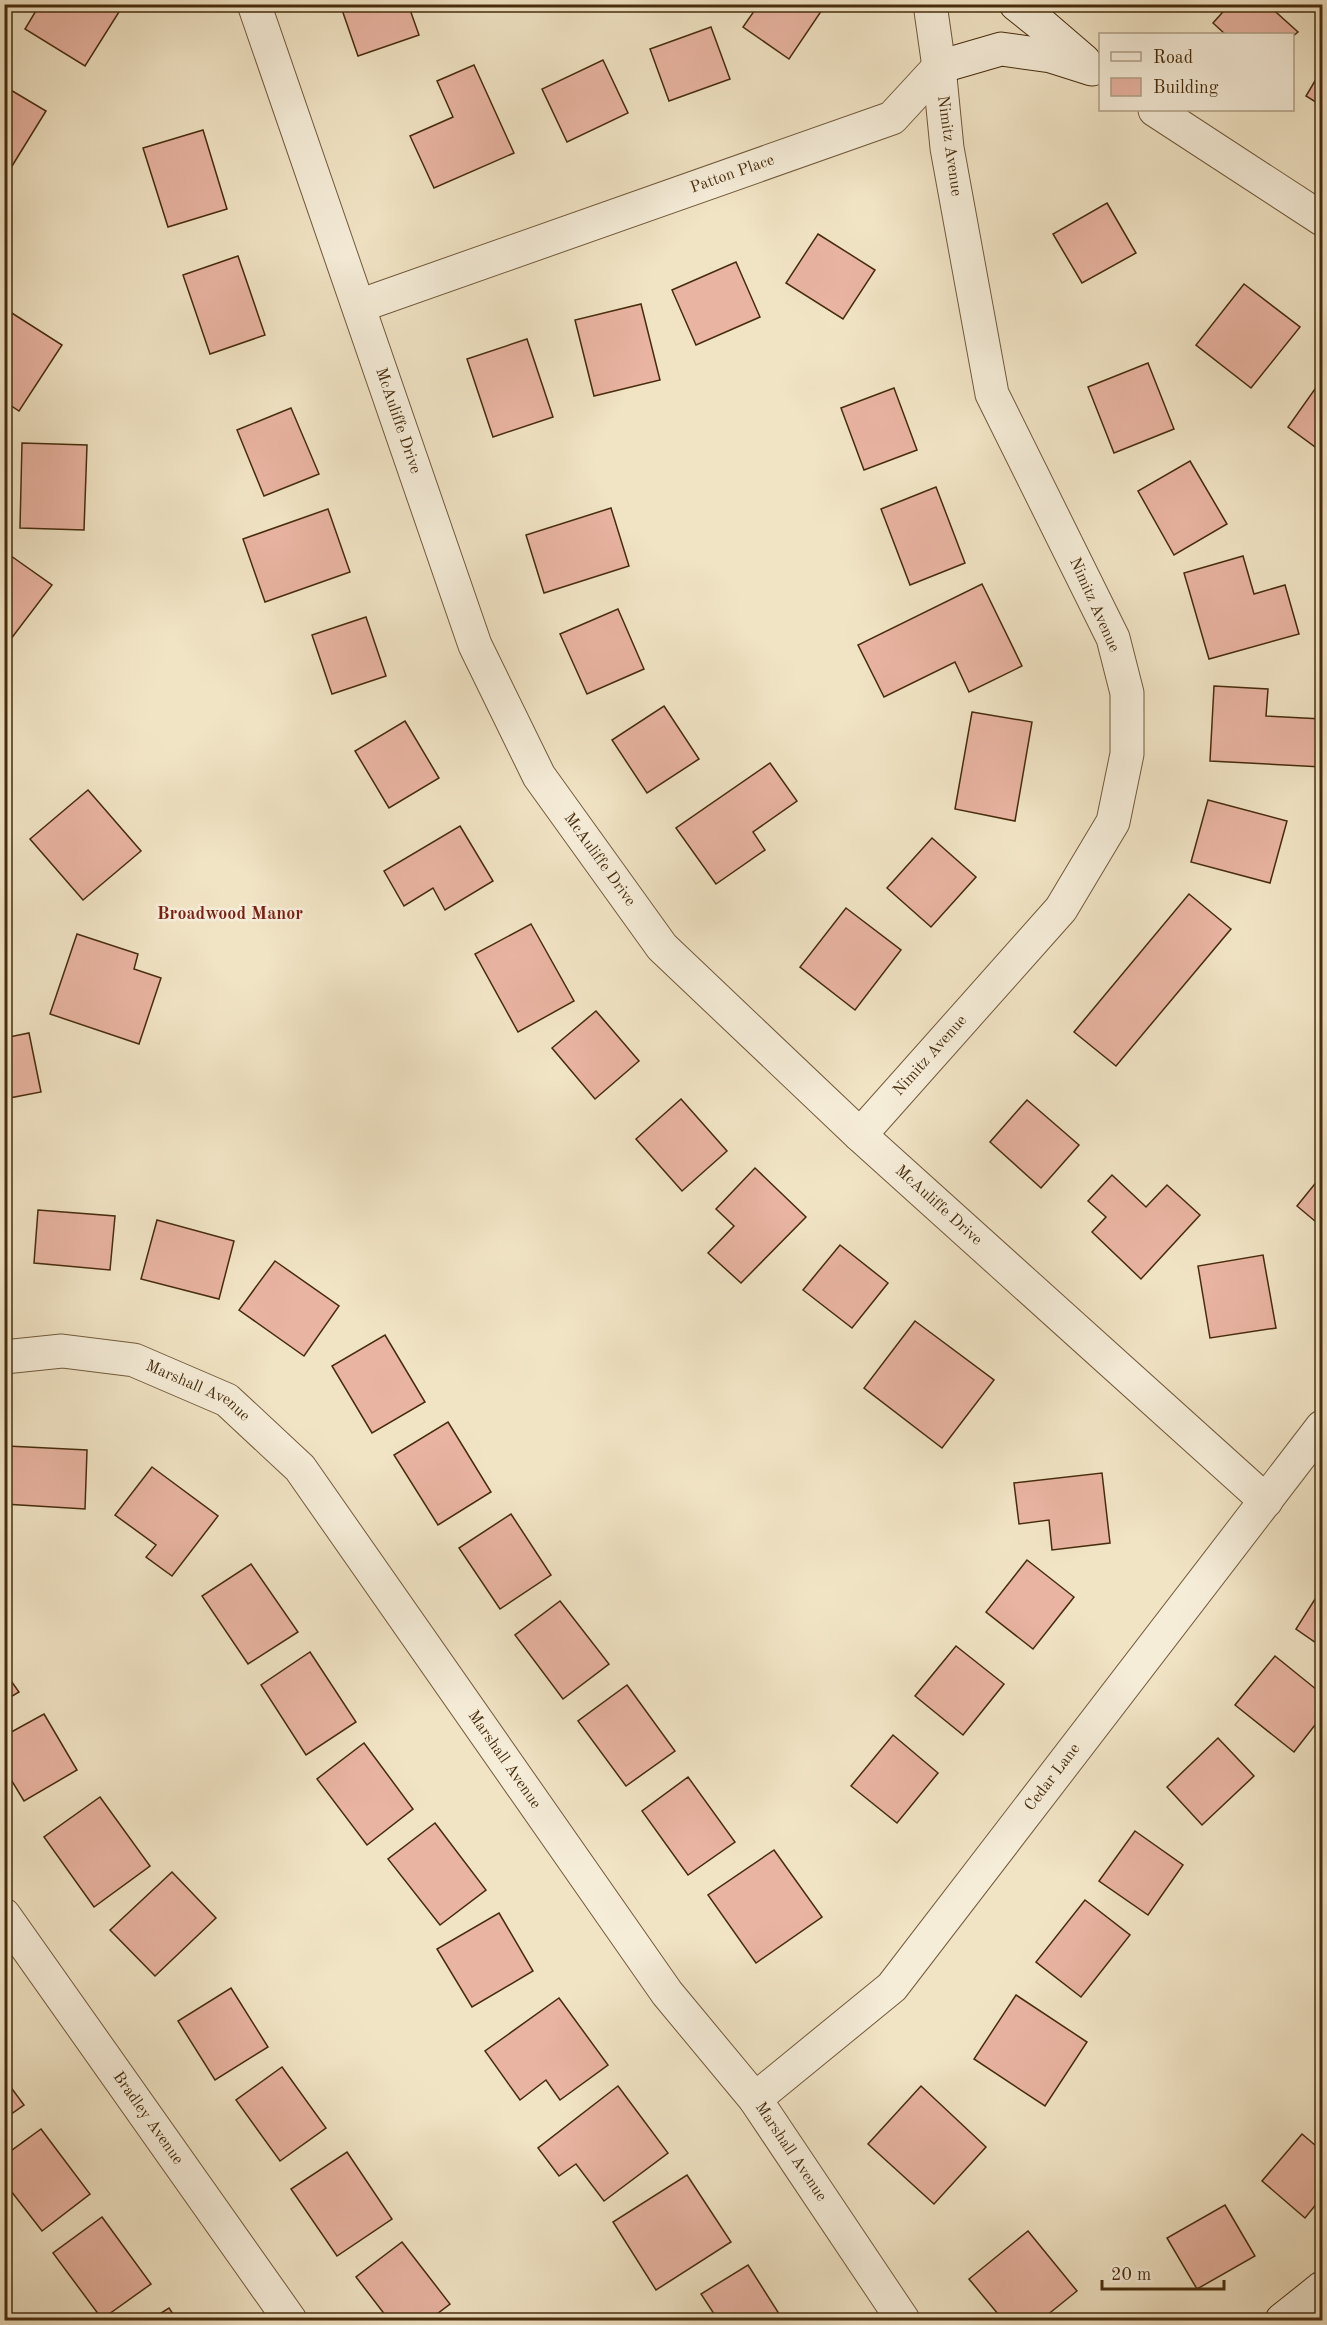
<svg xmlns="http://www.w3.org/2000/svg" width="1327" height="2325" viewBox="0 0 1327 2325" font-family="'Old Standard TT',serif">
  <rect width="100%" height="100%" fill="#f1e4c5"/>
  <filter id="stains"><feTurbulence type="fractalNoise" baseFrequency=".00333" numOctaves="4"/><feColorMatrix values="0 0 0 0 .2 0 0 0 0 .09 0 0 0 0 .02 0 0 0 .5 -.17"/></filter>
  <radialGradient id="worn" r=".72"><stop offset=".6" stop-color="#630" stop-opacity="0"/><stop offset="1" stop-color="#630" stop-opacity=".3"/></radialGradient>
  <g fill="#e9b4a2" stroke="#462c0c" stroke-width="1.5">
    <path d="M40,4H124L85,66L25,29Z"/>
    <path d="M340,4H408L419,35L358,56Z"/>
    <path d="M759,4H826L789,59L743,27Z"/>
    <path d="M1230,4H1267L1298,32L1292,37V34H1225L1213,23Z"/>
    <path d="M711,27L730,79L669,101L650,49Z"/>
    <path d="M603,60L628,113L567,142L542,89Z"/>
    <path d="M474,65L514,153L434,188L410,136L453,117L437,81Z"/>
    <path d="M1322,69V106L1306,96Z"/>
    <path d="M4,86L46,111L4,179Z"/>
    <path d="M203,130L227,209L168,227L143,148Z"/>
    <path d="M1107,203L1136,253L1082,283L1053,234Z"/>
    <path d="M818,234L875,270L843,319L786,283Z"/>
    <path d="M238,256L265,335L210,354L183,275Z"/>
    <path d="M736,262L760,317L696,345L672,290Z"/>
    <path d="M1244,284L1300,327L1251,388L1196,345Z"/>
    <path d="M641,304L660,380L594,396L575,320Z"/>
    <path d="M4,308L62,345L19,411L4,401Z"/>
    <path d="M527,339L553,417L493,437L467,359Z"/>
    <path d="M1148,363L1174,429L1114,453L1088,387Z"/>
    <path d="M1322,379V452L1288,427Z"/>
    <path d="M894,388L917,450L864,470L841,408Z"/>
    <path d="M291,408L319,474L264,496L237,430Z"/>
    <path d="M22,443L87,445L84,530L20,528Z"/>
    <path d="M1190,461L1227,524L1174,555L1138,491Z"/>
    <path d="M936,487L965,563L910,585L881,509Z"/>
    <path d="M611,508L629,566L544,593L526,535Z"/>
    <path d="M328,509L350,572L265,602L243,539Z"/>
    <path d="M4,551L52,585L4,648Z"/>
    <path d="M1243,556L1254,594L1285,585L1299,634L1209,659L1184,573Z"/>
    <path d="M982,584L1022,666L969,692L955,662L884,697L858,645Z"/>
    <path d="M618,609L644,669L587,694L560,634Z"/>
    <path d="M366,617L386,676L332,694L312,635Z"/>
    <path d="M1214,686L1268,689L1266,716L1322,719V767L1210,761Z"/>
    <path d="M664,706L699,759L647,793L612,740Z"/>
    <path d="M972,712L1032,722L1015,821L955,809Z"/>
    <path d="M405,721L439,778L389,808L355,751Z"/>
    <path d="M770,763L797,801L753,832L765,850L716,884L676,828Z"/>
    <path d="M88,790L141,851L83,900L30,839Z"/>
    <path d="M1208,800L1287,821L1270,883L1191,862Z"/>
    <path d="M460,826L493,881L445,910L433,888L404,906L384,871Z"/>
    <path d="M932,838L976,877L931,927L887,888Z"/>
    <path d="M1189,894L1231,929L1116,1066L1074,1032Z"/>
    <path d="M846,908L901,950L855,1010L800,967Z"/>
    <path d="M531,924L574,1001L518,1032L475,954Z"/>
    <path d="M77,934L138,954L134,969L161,978L139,1044L50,1014Z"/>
    <path d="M596,1011L639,1061L595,1099L552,1048Z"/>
    <path d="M29,1033L41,1092L4,1099V1038Z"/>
    <path d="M681,1099L727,1151L682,1191L636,1139Z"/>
    <path d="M1027,1100L1079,1145L1041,1188L990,1142Z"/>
    <path d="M755,1168L806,1217L741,1283L708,1253L734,1226L716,1209Z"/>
    <path d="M1112,1175L1146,1207L1167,1185L1200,1215L1141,1279L1092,1232L1106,1217L1088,1201Z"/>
    <path d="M1322,1175V1227L1297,1206Z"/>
    <path d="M38,1210L115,1216L110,1270L34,1263Z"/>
    <path d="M157,1220L234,1241L219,1299L141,1279Z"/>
    <path d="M840,1245L888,1283L852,1328L803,1290Z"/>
    <path d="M1263,1255L1276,1328L1210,1338L1198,1266Z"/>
    <path d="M275,1261L339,1306L304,1356L239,1310Z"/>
    <path d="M915,1321L994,1380L942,1448L864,1388Z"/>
    <path d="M385,1335L425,1402L372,1433L332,1366Z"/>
    <path d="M448,1422L491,1492L438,1525L394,1455Z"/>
    <path d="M7,1446L87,1450L85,1509L4,1504Z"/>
    <path d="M152,1467L218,1516L172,1576L146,1557L156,1545L115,1515Z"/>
    <path d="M1102,1473L1110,1543L1052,1550L1049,1520L1019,1524L1014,1483Z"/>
    <path d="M511,1514L551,1575L500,1609L459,1548Z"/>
    <path d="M1027,1560L1074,1597L1033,1649L986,1612Z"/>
    <path d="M251,1564L298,1632L248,1664L202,1596Z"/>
    <path d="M1322,1588V1647L1296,1629Z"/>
    <path d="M560,1601L609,1664L563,1699L515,1635Z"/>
    <path d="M956,1646L1004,1684L963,1735L915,1696Z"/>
    <path d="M310,1652L356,1722L306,1755L261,1685Z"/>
    <path d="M1275,1656L1322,1694V1716L1294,1752L1235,1705Z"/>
    <path d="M4,1671L19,1692L4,1701Z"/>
    <path d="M627,1685L675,1751L626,1786L578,1721Z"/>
    <path d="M44,1714L77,1770L24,1801L4,1768V1736Z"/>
    <path d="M893,1735L938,1773L897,1823L851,1786Z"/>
    <path d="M1218,1738L1254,1776L1202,1825L1167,1787Z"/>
    <path d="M364,1743L413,1809L367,1845L317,1779Z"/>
    <path d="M688,1777L735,1842L688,1875L642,1811Z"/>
    <path d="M100,1797L150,1866L94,1907L44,1837Z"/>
    <path d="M435,1823L486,1890L440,1925L388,1859Z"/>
    <path d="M1135,1831L1183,1865L1148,1915L1099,1881Z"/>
    <path d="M774,1850L822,1917L756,1963L708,1895Z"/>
    <path d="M172,1872L216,1918L155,1976L110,1930Z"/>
    <path d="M1085,1900L1130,1935L1081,1997L1036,1962Z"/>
    <path d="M499,1913L533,1971L472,2007L437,1949Z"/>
    <path d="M231,1988L268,2047L215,2080L178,2021Z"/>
    <path d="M1016,1995L1087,2042L1045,2106L974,2059Z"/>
    <path d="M559,1998L608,2065L560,2100L546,2080L520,2100L485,2051Z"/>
    <path d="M282,2067L326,2128L280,2161L236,2100Z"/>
    <path d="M4,2078L24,2105L4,2119Z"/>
    <path d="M618,2086L668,2153L604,2201L576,2164L559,2176L538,2148Z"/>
    <path d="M921,2086L986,2147L934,2204L868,2144Z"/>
    <path d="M41,2129L90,2194L42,2231L4,2182V2156Z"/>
    <path d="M1302,2134L1322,2151V2197L1305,2218L1262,2181Z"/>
    <path d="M347,2152L392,2219L337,2256L291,2189Z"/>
    <path d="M687,2175L731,2242L656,2290L613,2222Z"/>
    <path d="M1225,2205L1255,2256L1197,2289L1167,2238Z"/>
    <path d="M102,2217L151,2284L102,2319L53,2253Z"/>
    <path d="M1028,2231L1077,2291L1041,2320H1003L969,2279Z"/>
    <path d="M402,2242L450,2304L429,2320H389L356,2277Z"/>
    <path d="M748,2265L783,2320H718L701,2294Z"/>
    <path d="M169,2308L177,2320H150Z"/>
  </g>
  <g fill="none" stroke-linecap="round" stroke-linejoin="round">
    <g stroke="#715a3a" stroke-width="35">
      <g id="street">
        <path id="s1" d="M254,4L475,645L539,776L662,947L860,1135L1266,1501"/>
        <path d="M1155,110L1322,219"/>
        <path id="s2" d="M359,306L892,118L939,67"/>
        <path id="s3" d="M860,1135L1061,909L1113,822L1127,754V693L1113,638L992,394L947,148L939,67L930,4"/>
        <path id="s4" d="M4,1357L62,1351L134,1360L227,1400L300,1468L667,1993L755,2099L903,2320"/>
        <path id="s5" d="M4,1915L290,2320"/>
        <path id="s6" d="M755,2099L892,1987L1322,1427"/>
      </g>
    </g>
    <g stroke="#462c0c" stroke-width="35">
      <g id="secondary">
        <path d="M1016,4L1041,24L1084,61"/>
        <path d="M939,67L1001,49L1051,56L1092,69"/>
        <path d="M1282,2320L1322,2288"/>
      </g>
    </g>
    <use href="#street" stroke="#f6edd9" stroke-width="33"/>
    <use href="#secondary" stroke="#f6edd9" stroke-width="33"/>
  </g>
  <g text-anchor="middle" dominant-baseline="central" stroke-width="5" stroke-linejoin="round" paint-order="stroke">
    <g font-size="16" fill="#462c0c" stroke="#f6edd9">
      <text transform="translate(949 146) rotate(82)">Nimitz Avenue</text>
      <text stroke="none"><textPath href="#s2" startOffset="396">Patton Place</textPath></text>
      <text stroke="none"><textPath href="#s1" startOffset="441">McAuliffe Drive</textPath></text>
      <text transform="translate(1094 605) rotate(66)">Nimitz Avenue</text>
      <text stroke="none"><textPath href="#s1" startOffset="927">McAuliffe Drive</textPath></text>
      <text stroke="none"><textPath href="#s3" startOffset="106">Nimitz Avenue</textPath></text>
      <text stroke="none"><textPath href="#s1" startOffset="1413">McAuliffe Drive</textPath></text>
      <text stroke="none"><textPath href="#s4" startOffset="202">Marshall Avenue</textPath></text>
      <text stroke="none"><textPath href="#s4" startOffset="688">Marshall Avenue</textPath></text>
      <text stroke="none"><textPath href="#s6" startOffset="441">Cedar Lane</textPath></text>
      <text stroke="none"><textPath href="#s5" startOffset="249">Bradley Avenue</textPath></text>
      <text stroke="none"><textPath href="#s4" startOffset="1174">Marshall Avenue</textPath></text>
    </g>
    <g font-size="18" font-weight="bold" fill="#7a1f14" stroke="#f6edd9">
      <text x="230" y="914">Broadwood Manor</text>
    </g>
  </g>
  <rect width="1327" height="2325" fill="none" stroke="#f1e4c5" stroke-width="24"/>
  <rect x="6" y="6" width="1315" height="2313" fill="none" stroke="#462c0c" stroke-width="3"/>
  <rect x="12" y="12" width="1303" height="2301" fill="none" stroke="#462c0c" stroke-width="1.5"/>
  <rect x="1099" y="33" width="195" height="78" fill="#f6edd9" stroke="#b0a087" stroke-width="1.5"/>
  <rect x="1111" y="52" width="30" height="9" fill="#f6edd9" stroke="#b0a087" stroke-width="1.5"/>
  <text x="1153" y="63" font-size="18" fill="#462c0c">Road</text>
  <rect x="1111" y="78" width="30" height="18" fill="#e9b4a2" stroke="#b0a087" stroke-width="1.5"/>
  <text x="1153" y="93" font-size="18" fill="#462c0c">Building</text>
  <path d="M1102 2280v9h122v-9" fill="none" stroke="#462c0c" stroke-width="3"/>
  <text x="1111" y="2280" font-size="18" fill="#462c0c" stroke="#f6edd9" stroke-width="4.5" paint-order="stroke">20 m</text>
  <rect width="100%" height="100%" filter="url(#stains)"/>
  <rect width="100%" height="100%" fill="url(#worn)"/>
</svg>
